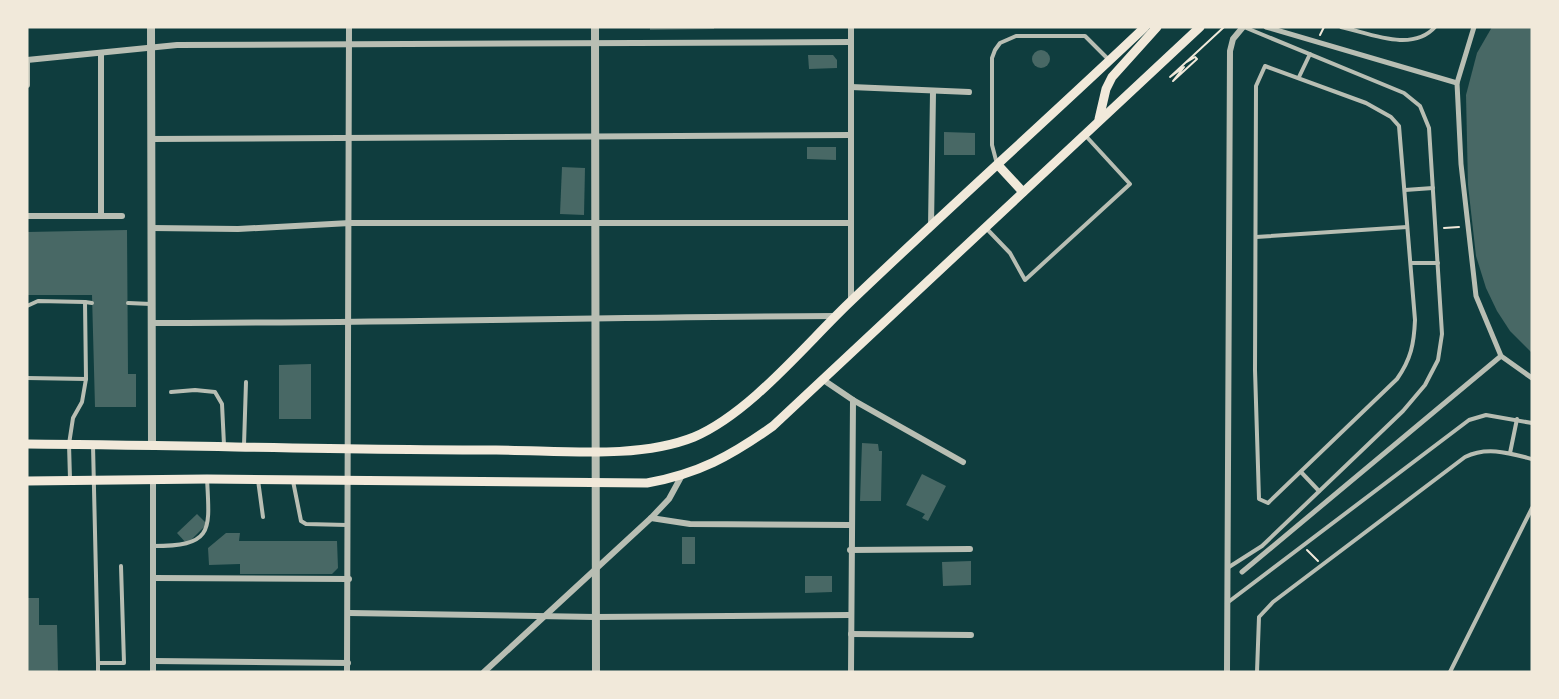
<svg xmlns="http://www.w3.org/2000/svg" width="1559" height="699" viewBox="0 0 1559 699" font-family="Poppins,sans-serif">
  <rect width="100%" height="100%" fill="#0f3d3e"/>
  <g fill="#486865">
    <path d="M650,27H714V29L650,30Z"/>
    <path d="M1492,27H1532V353L1510,331L1497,311L1486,288L1476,256L1468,185L1466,95L1477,53Z"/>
    <circle cx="1041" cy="59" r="9"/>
    <path d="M808,55H833L837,60V68L809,69Z"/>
    <path d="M944,132L975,133V155H944Z"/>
    <path d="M807,147H836V160L807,159Z"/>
    <path d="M562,167L585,168L584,215L560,214Z"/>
    <path d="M127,230L128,374H136V407H95L92,295H27V232Z"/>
    <path d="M311,364V419H279V365Z"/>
    <path d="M862,443L878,444L879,451H882L881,501H860Z"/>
    <path d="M922,474L946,486L928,521L922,518L925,514L906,505Z"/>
    <path d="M197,514L207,524L187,544L177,533Z"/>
    <path d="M226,533H240L239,541H337L338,568L332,574H240V564L209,565L208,548Z"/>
    <rect x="682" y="537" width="13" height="27"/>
    <path d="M971,561V585L943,586L942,562Z"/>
    <path d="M805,576H832V592L805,593Z"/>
    <path d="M27,598H39V625H57L58,672H27Z"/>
  </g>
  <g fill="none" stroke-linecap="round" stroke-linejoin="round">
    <g stroke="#f1e9da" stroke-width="2">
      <path d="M1320,35L1324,27"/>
      <path d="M1185,63L1195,57L1197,59L1173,81L1184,67L1170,77L1224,27"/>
      <path d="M1444,228L1459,227"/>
      <path d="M1307,550L1318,561"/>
    </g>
    <g stroke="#b8beb3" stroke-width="4">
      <path d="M1341,27C1369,33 1412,53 1435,27"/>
      <path d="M1265,66L1366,103L1391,117L1399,126L1415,320C1414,344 1411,359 1397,379L1268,503L1259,499L1255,370L1256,86Z"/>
      <path d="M1299,77L1310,54"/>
      <path d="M997,164L992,145V58L995,50L1000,43L1016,36H1085L1109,60"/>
      <path d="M1405,190L1433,188"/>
      <path d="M985,227L1010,253L1025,280L1130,184L1084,134"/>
      <path d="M1256,237L1407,227"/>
      <path d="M1411,263H1438"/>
      <path d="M85,302L92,303"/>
      <path d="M128,303L151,304"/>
      <path d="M27,306L38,301L85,302L86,379L82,402L73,418L69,444L70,479"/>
      <path d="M27,378L86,379"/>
      <path d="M171,392L195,390L215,392L222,404L224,445"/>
      <path d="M93,445L98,663"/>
      <path d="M244,445L246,382"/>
      <path d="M1510,453L1517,419"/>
      <path d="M1301,472L1319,491"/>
      <path d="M258,480L263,517"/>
      <path d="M293,481L301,521L306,524L347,525"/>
      <path d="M153,546C213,546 210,532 207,479"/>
      <path d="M1229,567L1262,546L1403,411L1425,385L1438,360L1442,334L1429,128L1420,106L1404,93L1244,27"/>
      <path d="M1227,603L1469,420L1486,415L1532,423"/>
      <path d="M98,672V663H124L121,566"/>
      <path d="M1257,672L1259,617L1273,602L1465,457C1487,446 1509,453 1532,459"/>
      <path d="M1450,672L1532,508"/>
    </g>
    <g stroke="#b8beb3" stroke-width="5">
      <path d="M1266,27L1457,83"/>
      <path d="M1474,27L1457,83L1461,164L1476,296L1501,356L1532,378"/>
      <path d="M1242,572L1501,356"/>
    </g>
    <g stroke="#b8beb3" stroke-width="6">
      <path d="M851,27V300"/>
      <path d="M101,55V216"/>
      <path d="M27,60L177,45L851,42"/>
      <path d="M27,85V60"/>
      <path d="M851,87L969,92"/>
      <path d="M151,139L851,135"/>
      <path d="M27,216H122"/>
      <path d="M931,227L933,92"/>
      <path d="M152,228L238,229L350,223H850"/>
      <path d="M151,323C379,323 607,317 835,316"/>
      <path d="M822,379L853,400L851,672"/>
      <path d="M853,400L963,462"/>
      <path d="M153,479V672"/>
      <path d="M651,518L690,524L850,525"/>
      <path d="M850,550L970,549"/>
      <path d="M154,578L349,579"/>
      <path d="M349,613L595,617L850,615"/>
      <path d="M851,634L971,635"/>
      <path d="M153,661L348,663"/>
      <path d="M347,672L349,27"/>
      <path d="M484,672L651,518L669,499L681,477"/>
      <path d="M1227,672L1230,51L1233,39L1243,27"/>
    </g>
    <g stroke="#b8beb3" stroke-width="8">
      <path d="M151,27L152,444"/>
      <path d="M595,27L596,672"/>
    </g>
    <g stroke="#f1e9da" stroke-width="9">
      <path d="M1099,119L1106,89L1112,77L1157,27"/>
      <path d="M998,165L1023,192"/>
      <path d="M27,444C183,445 340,450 496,450C557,450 637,460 694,437C750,413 804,346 849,303C946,210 1047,120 1145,27"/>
      <path d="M27,481L207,479L647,483C698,474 731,456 773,426L1200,27"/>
    </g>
  </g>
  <rect width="1559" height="699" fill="none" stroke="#f1e9da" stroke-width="57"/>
</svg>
